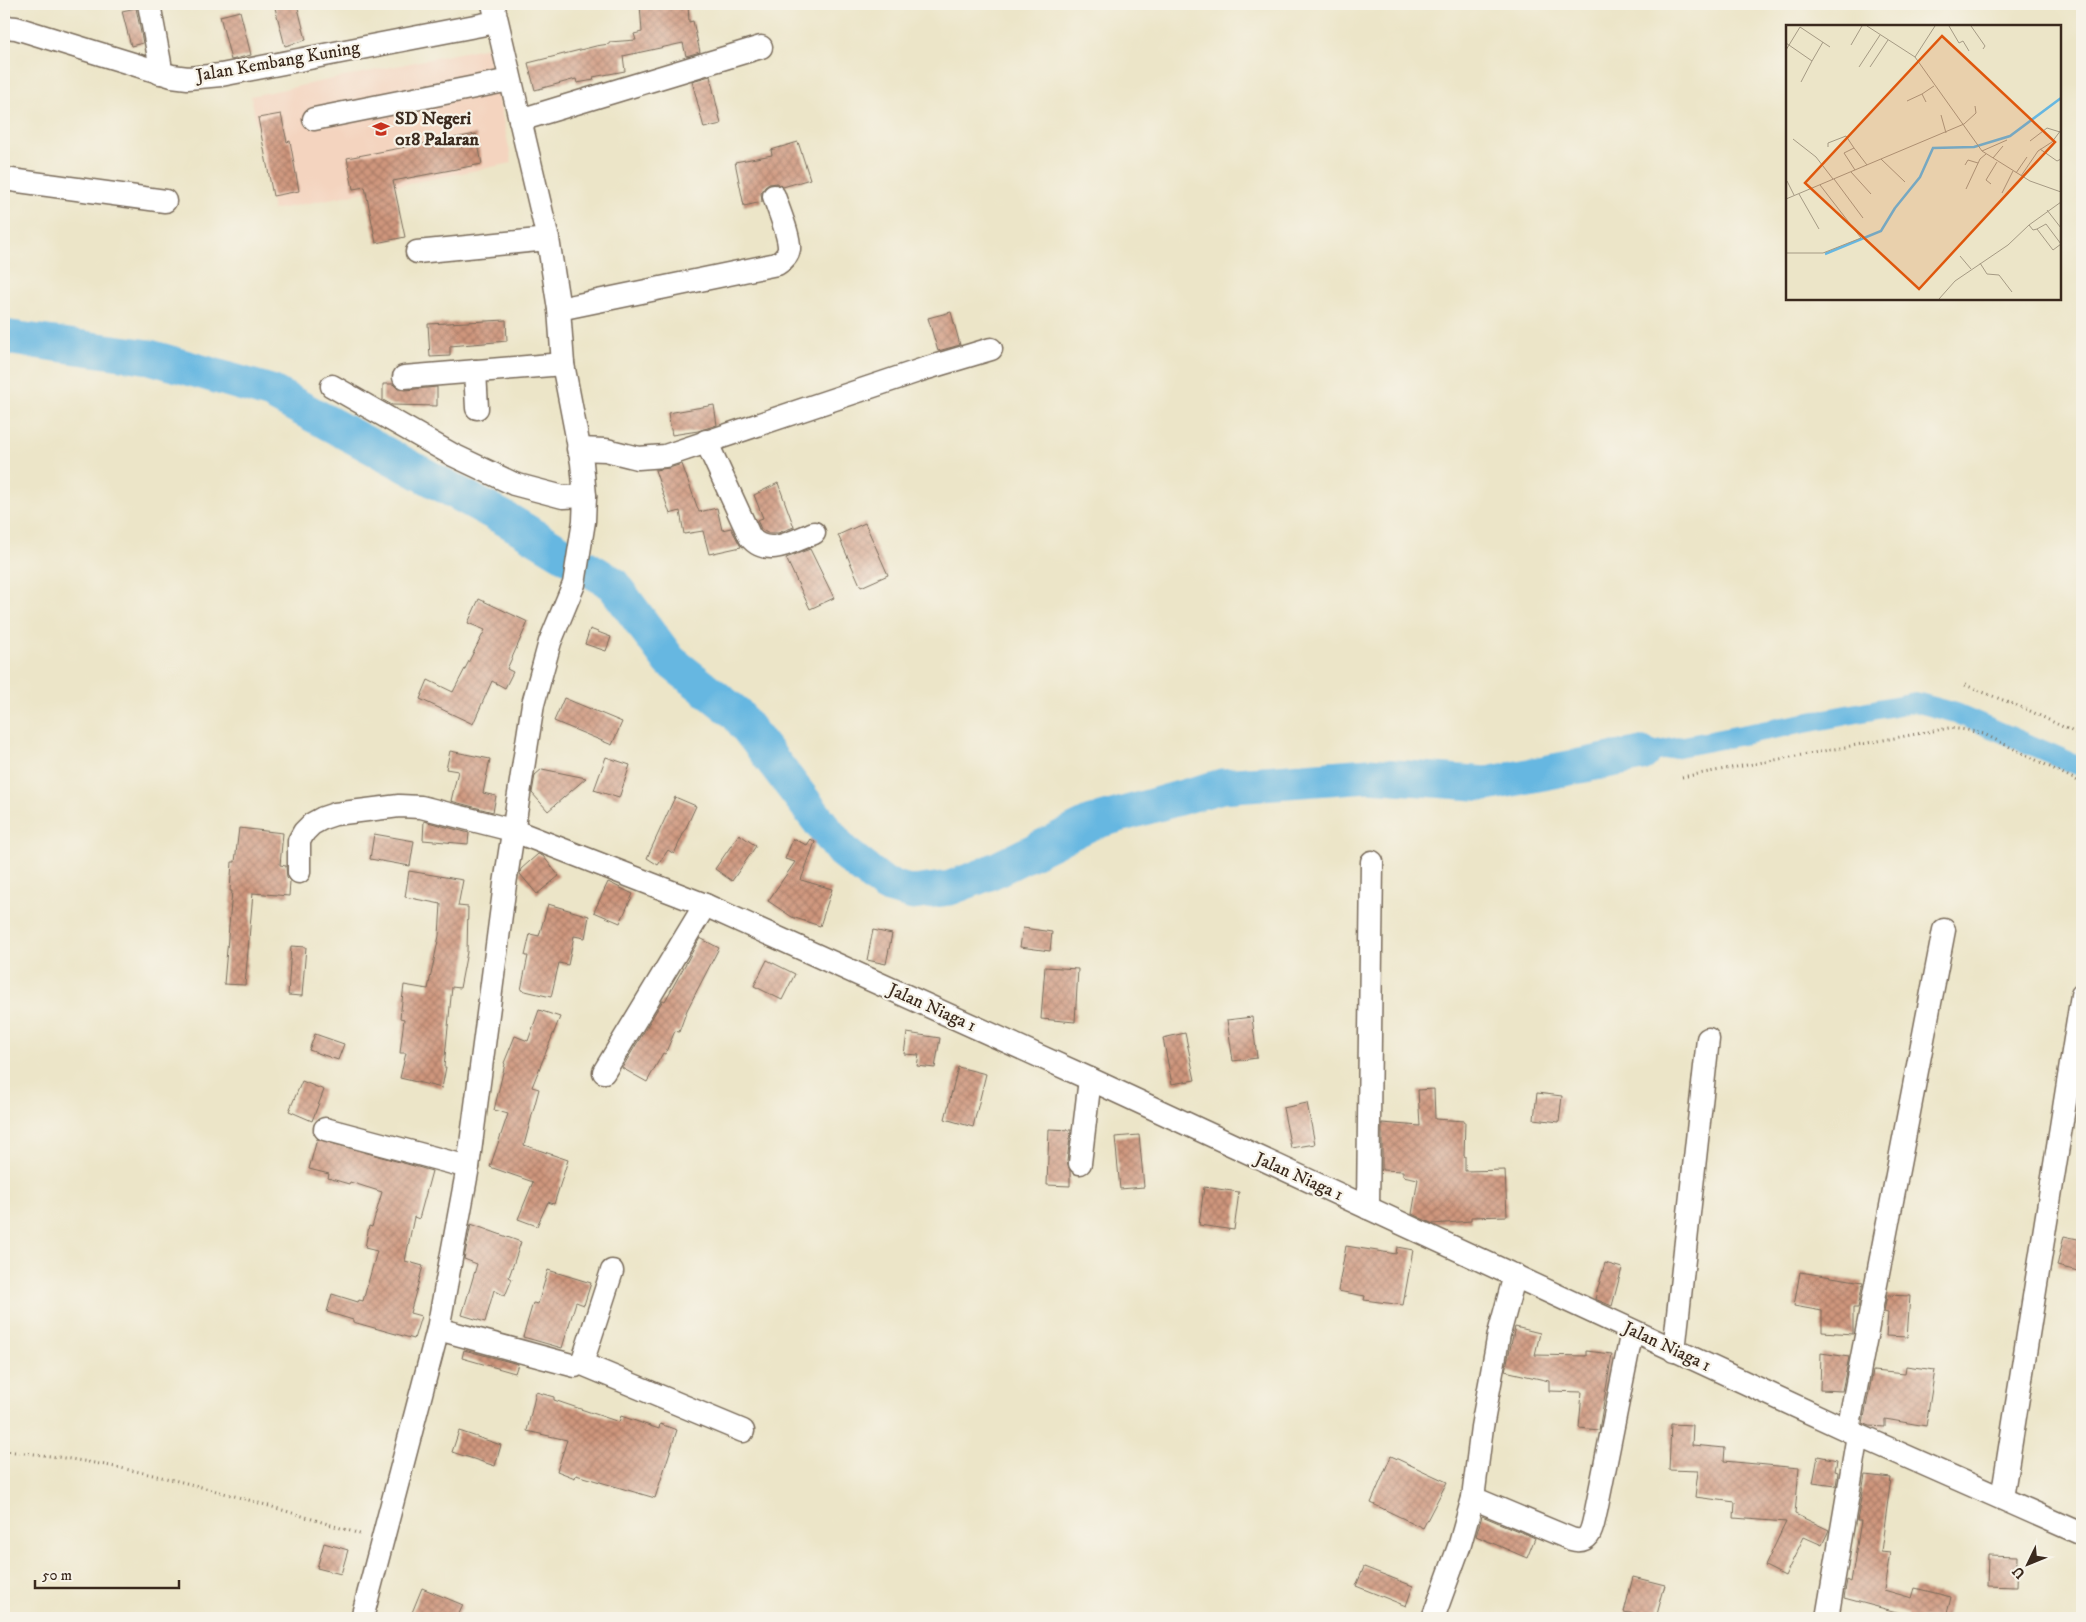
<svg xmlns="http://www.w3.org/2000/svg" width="2086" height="1622" viewBox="0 0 2086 1622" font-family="'IM FELL DW Pica',serif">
  <defs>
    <pattern id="building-cross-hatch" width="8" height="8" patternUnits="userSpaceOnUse" patternTransform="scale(1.25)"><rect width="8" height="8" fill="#cf967d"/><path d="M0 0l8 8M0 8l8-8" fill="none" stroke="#a97b66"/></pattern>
  </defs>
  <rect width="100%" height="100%" fill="#f7f3e8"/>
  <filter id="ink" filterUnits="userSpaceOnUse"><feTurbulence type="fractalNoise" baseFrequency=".02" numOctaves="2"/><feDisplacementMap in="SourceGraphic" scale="10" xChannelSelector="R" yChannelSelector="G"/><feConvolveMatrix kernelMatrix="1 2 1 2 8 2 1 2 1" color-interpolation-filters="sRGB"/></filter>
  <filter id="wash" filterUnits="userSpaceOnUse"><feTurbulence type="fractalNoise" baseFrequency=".0096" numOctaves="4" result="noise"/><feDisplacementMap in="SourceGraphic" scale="20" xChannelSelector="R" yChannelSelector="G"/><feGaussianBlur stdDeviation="1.12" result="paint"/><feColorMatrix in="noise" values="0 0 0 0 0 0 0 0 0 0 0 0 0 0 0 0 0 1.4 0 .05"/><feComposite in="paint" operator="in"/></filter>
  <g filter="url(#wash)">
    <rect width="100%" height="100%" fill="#ece5c8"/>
    <path fill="#f4d4bf" d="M488,47L512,163L273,210L251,96Z"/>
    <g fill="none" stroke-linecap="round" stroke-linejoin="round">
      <path stroke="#66b7e1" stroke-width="20" d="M1642,754L1915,702L1956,713L2082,767"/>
      <path stroke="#66b7e1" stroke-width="35" d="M4,337L150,357L271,392L509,521L612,583L670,661L736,713L842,851L885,885L913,893L950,888L987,874L1091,823L1222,786L1369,775L1487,784L1642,754"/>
    </g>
    <g id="blocks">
      <g fill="url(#building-cross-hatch)">
        <path d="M274,4H297L306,40L285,46Z"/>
        <path d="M640,4H688L689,22L693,21L700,52L686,56L683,43L623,56L625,71L593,77L594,80L577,83L576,79L535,90L528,63L596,46L609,44V42L636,40L634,34L642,32Z"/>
        <path d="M136,8L143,43L131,46L122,11Z"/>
        <path d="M240,11L251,55L231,60L220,16Z"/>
        <path d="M710,76L721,124L704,128L692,81Z"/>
        <path d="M281,114L287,142L290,141L299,191L273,196L258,118Z"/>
        <path d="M476,134L482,164L393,181L405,237L376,243L365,187L353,189L347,158Z"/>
        <path d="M798,142L810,179L783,187L777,183L769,184L765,187L761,193L762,202L744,206L735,162L772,155L771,150Z"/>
        <path d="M951,312L960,345L938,351L928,318Z"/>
        <path d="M506,320L507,341L450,346V356L430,357L428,324Z"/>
        <path d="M383,384H393L398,389L405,390L437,387V406L392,405L383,400Z"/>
        <path d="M714,405L717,425L698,431L672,435L668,413Z"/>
        <path d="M682,464L699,512L717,508L722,530L731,528L741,547L709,554L703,531L684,534L680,511L670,514L655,470L669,468Z"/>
        <path d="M778,483L794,527L778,533H767L761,529L757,520L763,518L754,495Z"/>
        <path d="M865,523L888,575L861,587L838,535Z"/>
        <path d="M810,549L834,598L810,609L786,558Z"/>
        <path d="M479,599L528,622L507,669L513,672L505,688L492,681L473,724L420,699L428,680L453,692L485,630L468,623Z"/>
        <path d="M590,629L611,637L606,651L585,644Z"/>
        <path d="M564,698L622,722L612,745L554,721Z"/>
        <path d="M450,751L490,759L483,793L496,796L493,812L451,801L458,771L446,769Z"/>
        <path d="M606,757L630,765L619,798L594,790Z"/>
        <path d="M542,769L586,778L548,811L532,793L535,775Z"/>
        <path d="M675,797L696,806L674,854L668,850L658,865L647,858Z"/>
        <path d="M424,821L469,833L468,844L423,840Z"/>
        <path d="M239,828L283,833L280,865L286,866L287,878L290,881L289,896L253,893L245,985L224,984L232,891H230L232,862H235Z"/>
        <path d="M374,834L414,841L410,866L370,859Z"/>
        <path d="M739,834L756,846L732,881L715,869Z"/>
        <path d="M793,839L807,845L811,839L815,842L801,880L832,889L820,926L792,917L768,901L795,862L785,859Z"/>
        <path d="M538,854L543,856L559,876L537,894L520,874L521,869Z"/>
        <path d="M409,871L463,880L458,906L468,907L467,952L460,988L452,987L444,1067H446L442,1088L400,1078L406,1053H400L404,1019L400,1018L404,985L428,989L439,936L441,904L405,897Z"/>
        <path d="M608,882L633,894L620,923L594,912Z"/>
        <path d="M548,904L589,916L585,938L574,936L568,965L559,963L551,997L521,990L528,956H525L530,934L539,936Z"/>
        <path d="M1023,928L1052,932L1050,951L1020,947Z"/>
        <path d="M873,930L892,934L886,964L867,960Z"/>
        <path d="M700,938L719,948L687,1010L679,1032L675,1031L665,1054L663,1053L647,1082L622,1068L663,1000L665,1001Z"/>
        <path d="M291,946L306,947L302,996L288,995Z"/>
        <path d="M767,960L795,974L782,1000L754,986Z"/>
        <path d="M1045,967L1078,969L1075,1022L1041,1019Z"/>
        <path d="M539,1010L560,1017L532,1087L539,1089L524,1145L568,1160L554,1204L548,1202L537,1226L518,1219L533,1182L490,1167L508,1114L494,1110L505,1064L504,1063L515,1036L528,1041Z"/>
        <path d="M1252,1017L1257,1058L1233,1061L1227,1020Z"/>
        <path d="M907,1033L940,1038L935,1068L917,1066L919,1055L904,1054Z"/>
        <path d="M1185,1033L1195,1080L1172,1084L1163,1038Z"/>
        <path d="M315,1034L344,1044L338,1060L309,1050Z"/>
        <path d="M958,1067L986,1074L973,1127L945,1119Z"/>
        <path d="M302,1081L324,1090L312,1121L289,1111Z"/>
        <path d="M1434,1089L1435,1119L1465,1121L1464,1156H1465V1171L1505,1170L1507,1216L1471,1217V1221L1433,1224L1412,1214L1418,1179L1403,1176V1171L1382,1170V1123L1420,1126L1418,1090Z"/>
        <path d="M1537,1093L1562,1096L1559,1122L1534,1119Z"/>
        <path d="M1307,1103L1315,1144L1291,1148L1283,1108Z"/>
        <path d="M1049,1129L1071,1130L1067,1161L1070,1171V1186L1047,1185Z"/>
        <path d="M1139,1135L1144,1187L1120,1189L1115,1137Z"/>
        <path d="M317,1139L432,1171L419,1219L414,1217L405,1261L423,1266L410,1313L421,1316L414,1339L353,1322V1320L327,1312L332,1294L358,1302L359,1300L363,1301L377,1251L365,1248L369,1226L372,1227L382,1192L350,1182L349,1184L328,1178L329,1174L309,1169Z"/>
        <path d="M1204,1187L1239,1192L1234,1230L1199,1225Z"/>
        <path d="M471,1224L521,1242L509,1277L512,1279L505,1296L494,1290L485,1322L462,1315L477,1264L464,1259Z"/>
        <path d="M2064,1236L2082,1240V1272L2057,1266Z"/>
        <path d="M1346,1246L1396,1254L1397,1247L1413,1250L1403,1305L1364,1300L1365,1296L1338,1291Z"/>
        <path d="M1605,1263L1622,1268L1612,1306L1595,1299Z"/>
        <path d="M548,1270L591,1283L584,1305L576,1302L562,1348L523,1337L533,1303L538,1304Z"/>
        <path d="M1800,1272L1863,1282L1858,1308H1853V1334L1822,1332V1311L1794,1306Z"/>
        <path d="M1887,1295L1910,1296L1907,1337L1886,1336L1888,1313L1884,1312Z"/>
        <path d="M1515,1327L1540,1333L1535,1355L1586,1356V1351L1612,1354L1599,1430L1579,1428L1582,1392L1549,1391V1381L1505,1371Z"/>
        <path d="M464,1350L518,1364L515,1373L462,1358Z"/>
        <path d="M1821,1353L1849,1357L1842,1391L1820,1390Z"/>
        <path d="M1906,1366L1935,1370L1926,1426L1885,1419V1427L1870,1426L1863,1423L1873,1371L1905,1374Z"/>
        <path d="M536,1392L554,1397V1400L619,1422L621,1416L659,1429L660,1424L677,1430L655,1498L576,1475L575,1478L557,1471L567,1440L527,1431Z"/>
        <path d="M1671,1424L1693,1425L1692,1445L1725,1448L1724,1461L1799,1468L1795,1514L1829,1530L1822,1545L1804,1537L1785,1576L1765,1566L1786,1522L1734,1518L1735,1502L1695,1497L1698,1471L1669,1470Z"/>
        <path d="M459,1431L501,1445L495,1466L452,1452Z"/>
        <path d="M1391,1456L1447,1482L1423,1528L1371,1503Z"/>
        <path d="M1818,1456L1837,1460L1835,1471L1838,1472L1836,1486L1813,1483Z"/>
        <path d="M1865,1475L1891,1478L1881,1551L1890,1552L1884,1590L1912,1598L1915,1588L1951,1597L1946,1618H1908V1615L1844,1598L1847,1580L1851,1582L1861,1521H1857Z"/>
        <path d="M1482,1516L1535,1538L1527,1558L1476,1536Z"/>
        <path d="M324,1543L348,1550L341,1574L317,1568Z"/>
        <path d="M1988,1555L2017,1556L2016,1587L1987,1586Z"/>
        <path d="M1364,1567L1413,1586L1406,1606L1356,1586Z"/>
        <path d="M1633,1577L1665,1585L1656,1618L1624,1612Z"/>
        <path d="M422,1588L463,1605L457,1618H419L411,1615Z"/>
      </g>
    </g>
  </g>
  <g filter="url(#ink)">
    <use href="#blocks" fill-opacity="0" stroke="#796b5a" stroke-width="1"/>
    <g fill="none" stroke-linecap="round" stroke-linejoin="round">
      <g stroke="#796b5a" stroke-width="25">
        <g id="minor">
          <path d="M149,4L160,63V73"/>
          <path d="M4,27L16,28L172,76L188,78L221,75L496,22"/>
          <path d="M314,119L510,80"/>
          <path d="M520,120L761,47"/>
          <path d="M4,179L165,201"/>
          <path d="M417,252L548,239"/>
          <path d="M559,309L777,264C782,261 788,256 789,249C790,236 778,209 774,196"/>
          <path d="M475,371L477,408"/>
          <path d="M404,377L563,364"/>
          <path d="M332,386L453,455L514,484L563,497L585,496"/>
          <path d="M706,441L750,537C767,558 793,541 814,533"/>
          <path d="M578,449L606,450L638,458L665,456L924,369L991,349"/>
          <path d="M299,872V841L304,832L312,824L323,818L335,814L399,806L421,807L512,830L705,905L1090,1079L1858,1435L2082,1534"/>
          <path d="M604,1072L705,905"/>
          <path d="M325,1129L468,1167"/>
          <path d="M1080,1163L1090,1079"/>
          <path d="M1368,1208L1372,862"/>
          <path d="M1515,1275L1499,1334L1482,1427L1473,1498L1571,1539C1592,1545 1592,1527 1596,1511L1632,1331"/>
          <path d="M438,1329L575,1366L583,1360L612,1271"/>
          <path d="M1674,1351L1708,1039"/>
          <path d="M580,1363L743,1431"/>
          <path d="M1848,1430L1944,930"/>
          <path d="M2002,1498L2082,995"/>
          <path d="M362,1618L438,1329L468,1167L505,884L533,704L550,642L574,584L584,521L585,496L582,463L563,364L559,309L548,239L493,4"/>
          <path d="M1433,1618L1460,1544L1473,1498"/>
          <path d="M1827,1618L1858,1435"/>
        </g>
      </g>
      <g stroke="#796b5a" stroke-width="3" stroke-dasharray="1 4" stroke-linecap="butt">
        <path d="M1965,685L2028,710L2082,736"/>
        <path d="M1682,777L1949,728L1967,730L1984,734L2082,783"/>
        <path d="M4,1451C126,1461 246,1498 363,1535"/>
      </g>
      <use href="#minor" stroke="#fff" stroke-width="22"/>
    </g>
  </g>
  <defs>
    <g id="school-bare" transform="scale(1.35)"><path d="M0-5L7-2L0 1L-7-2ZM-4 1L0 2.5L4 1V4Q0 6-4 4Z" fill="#c8321e" stroke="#f7f3e8" stroke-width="2.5" paint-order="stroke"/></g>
  </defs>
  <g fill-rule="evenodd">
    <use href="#school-bare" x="381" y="129"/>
  </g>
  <g text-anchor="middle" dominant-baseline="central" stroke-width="4.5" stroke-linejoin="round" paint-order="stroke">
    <g font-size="18" fill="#3b2a1e" stroke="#f7f3e8">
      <text transform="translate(278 62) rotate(-10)">Jalan Kembang Kuning</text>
      <text transform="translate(932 1008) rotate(24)">Jalan Niaga 1</text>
      <text transform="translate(1299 1177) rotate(24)">Jalan Niaga 1</text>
      <text transform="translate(1667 1347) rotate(25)">Jalan Niaga 1</text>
    </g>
    <g font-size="18" font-weight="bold" fill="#3b2a1e" stroke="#f7f3e8" text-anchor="start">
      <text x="395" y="119">SD Negeri<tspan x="395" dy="21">018 Palaran</tspan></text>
    </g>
  </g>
  <g transform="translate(1786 25)">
    <rect width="275" height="275" fill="#ece5c8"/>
    <path fill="none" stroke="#66b7e1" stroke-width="2.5" d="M109,183L134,152L147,123L188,122L224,111L275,73M39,229L95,206L109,183"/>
    <path fill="none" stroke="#a59a84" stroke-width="1" d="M81,1L129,32L196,126L244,156L275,167M163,1L173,18L177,16L183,26M185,1L199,21L197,24M14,2L44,22M0,18L26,36L15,57M65,20L76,1M0,25L14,2M129,32L149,1M26,36L37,17M73,42L94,10M84,42L102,15M121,76L136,69M140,77L136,69L148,61M155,90L160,108M7,114L30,132L47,154M244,116L261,103L274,107M42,122V118L60,111L68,123M254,124L271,136L275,134M196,126L221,115M207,133L217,121M95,134L119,157M179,140L182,135L192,138M69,145L58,128L68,123L81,140M65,147L85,169M230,148L241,132M235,151L252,126L266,117L275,105M48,154L77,193M1,156L8,170M205,159L200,155L211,137M180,164L194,134L200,129M216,168L227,146M13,169L33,204M0,174L178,99L190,88L189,81M261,185L275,203M251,204L260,199L275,219L267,225L251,204L247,205L243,200L275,177M0,228H37L75,213L34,160M174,231L185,244M194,238L201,249L213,250L226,267M153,274L169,256L222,220L243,200"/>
    <path fill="#df570d" fill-opacity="0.15" stroke="#df570d" stroke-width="2.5" d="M156,11L269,117L133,264L19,158Z"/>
    <rect width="275" height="275" fill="none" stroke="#3b2a1e" stroke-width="2.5"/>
  </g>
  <rect width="2086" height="1622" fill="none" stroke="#f7f3e8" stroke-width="20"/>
  <g transform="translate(2028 1564) rotate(227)" stroke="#f7f3e8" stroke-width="4" paint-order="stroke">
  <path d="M0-4L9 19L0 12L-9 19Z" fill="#3b2a1e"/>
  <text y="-8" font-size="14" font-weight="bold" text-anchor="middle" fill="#3b2a1e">U</text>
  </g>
  <path d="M35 1580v8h144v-8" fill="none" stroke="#3b2a1e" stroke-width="2.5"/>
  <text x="42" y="1580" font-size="15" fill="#3b2a1e" stroke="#f7f3e8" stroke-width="4" paint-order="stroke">50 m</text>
</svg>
